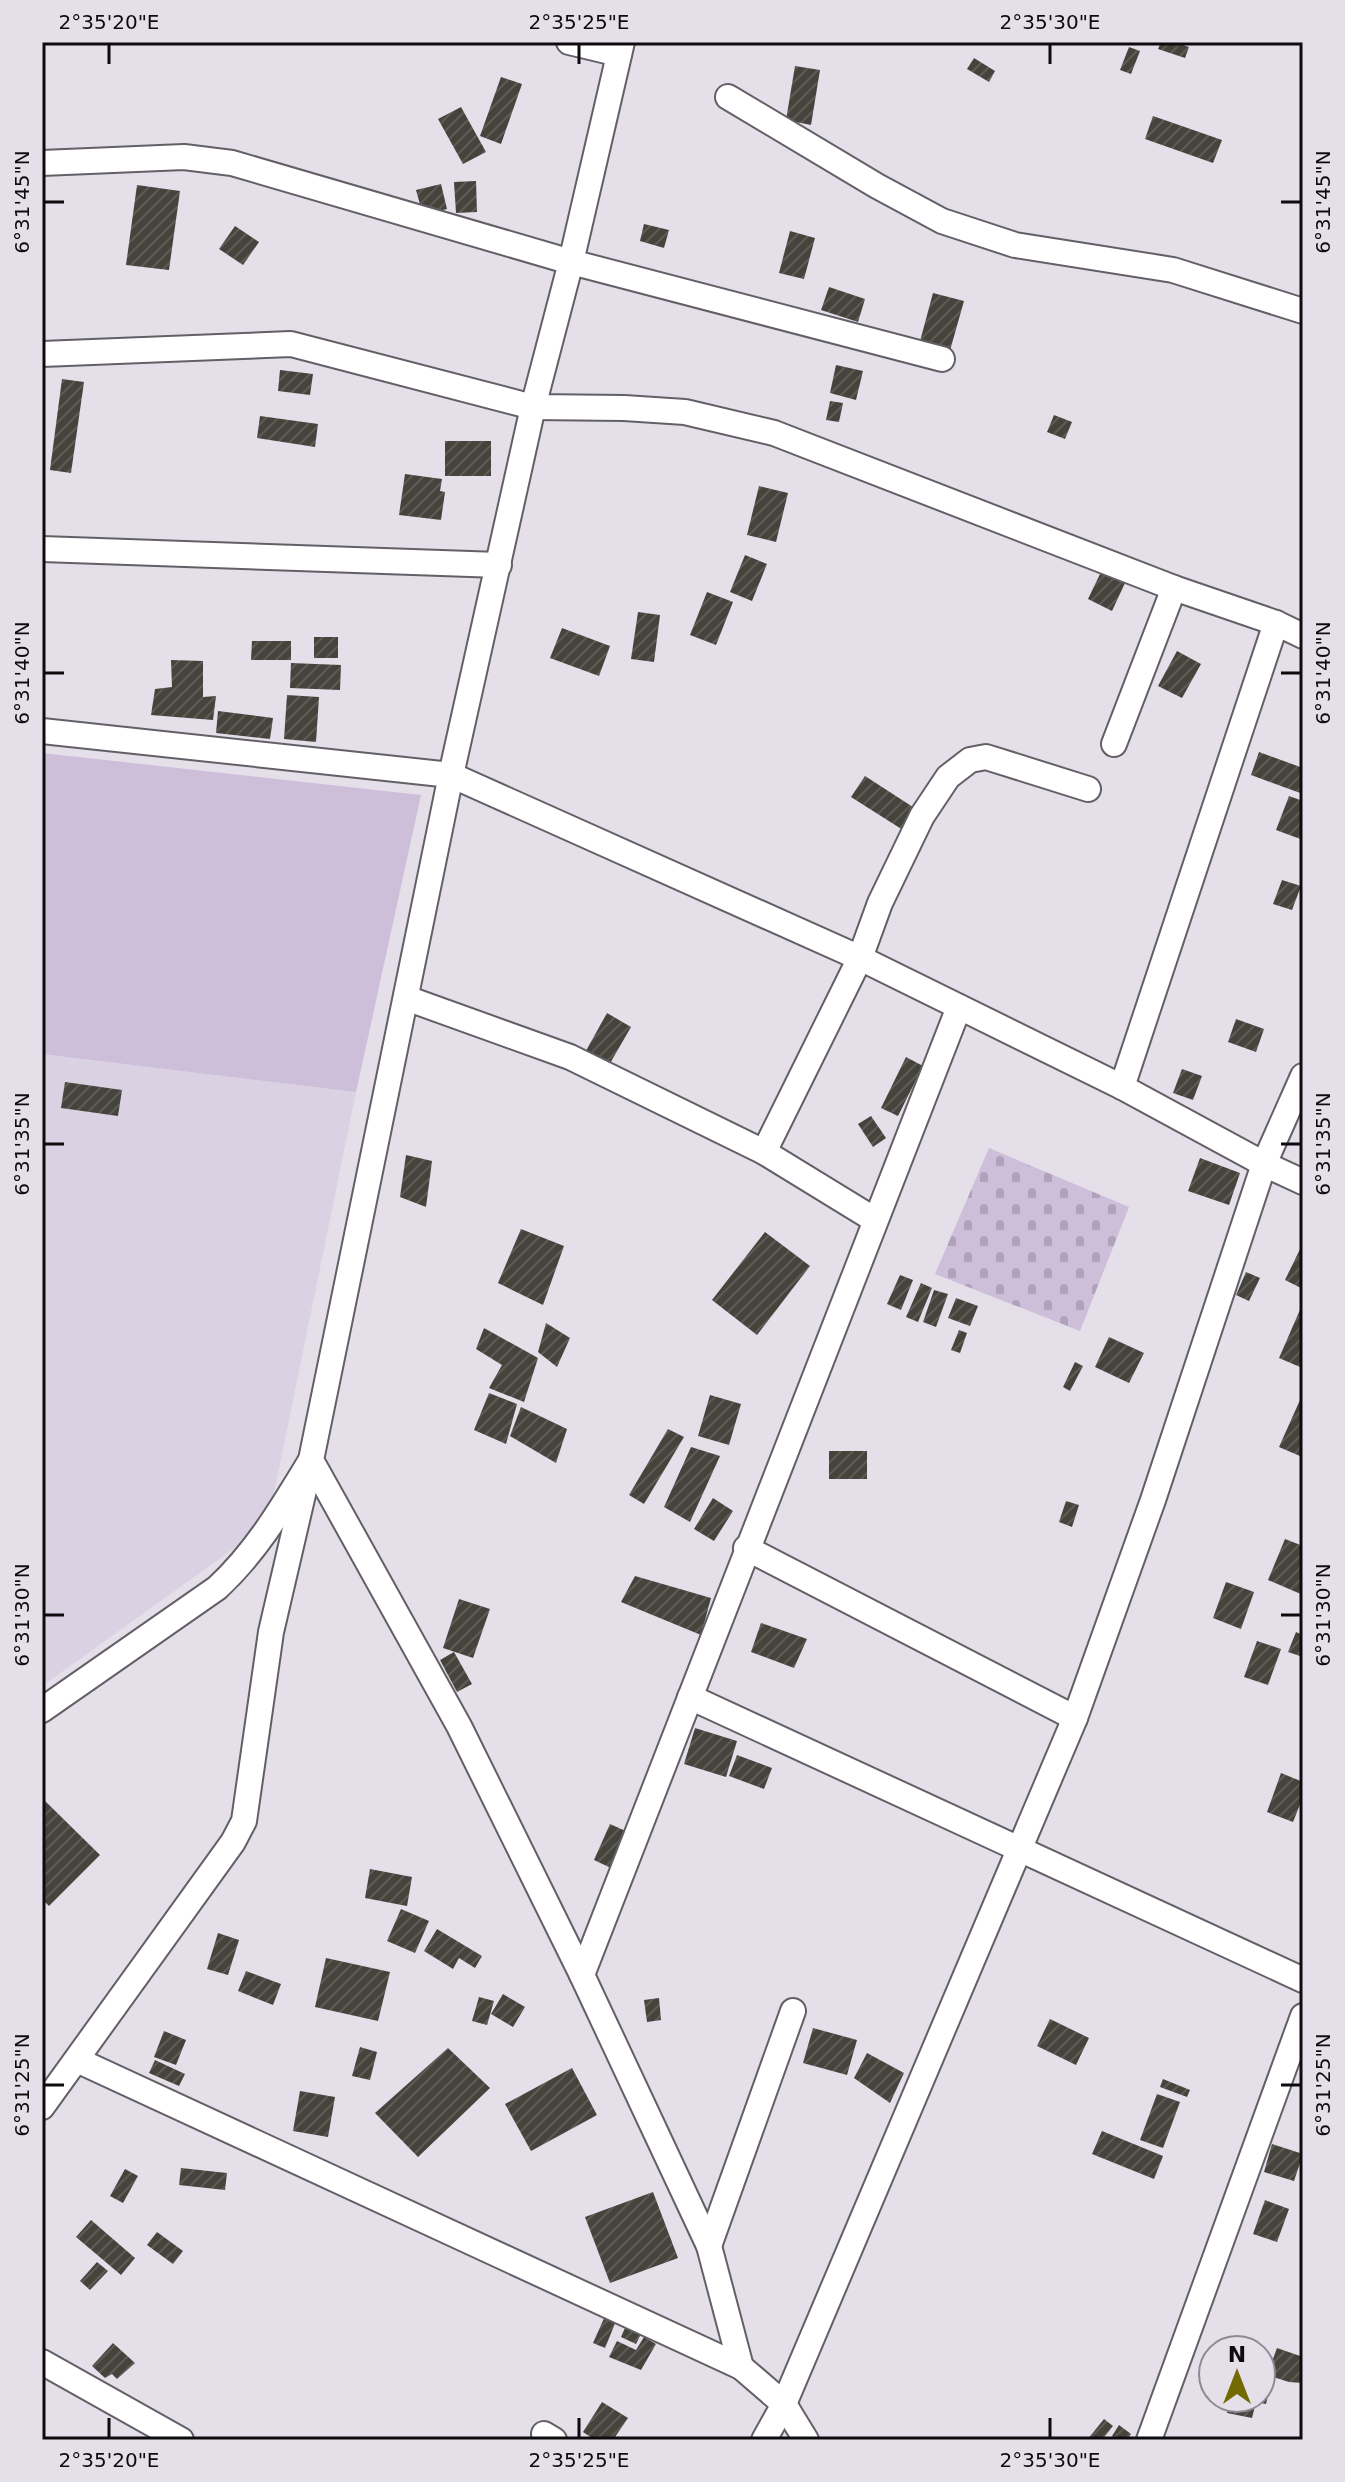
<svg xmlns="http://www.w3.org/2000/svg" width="1345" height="2482" viewBox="0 0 1345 2482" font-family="'DejaVu Sans',sans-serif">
  <defs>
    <pattern id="cemetery-stones" width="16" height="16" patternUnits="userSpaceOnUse" patternTransform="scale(2)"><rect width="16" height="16" fill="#cdbeda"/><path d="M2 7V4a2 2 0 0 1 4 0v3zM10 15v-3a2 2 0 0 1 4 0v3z" fill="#afa2ba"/></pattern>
    <pattern id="building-hatch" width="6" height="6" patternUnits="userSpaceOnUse" patternTransform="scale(2)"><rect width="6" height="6" fill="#45443c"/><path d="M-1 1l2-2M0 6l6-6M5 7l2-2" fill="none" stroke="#5c5b55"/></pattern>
  </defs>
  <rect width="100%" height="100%" fill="#e4dfe9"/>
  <path fill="#dad1e2" d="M42,1054L356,1092L271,1508L250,1537L42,1686Z"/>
  <path fill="#cdbeda" d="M42,753L421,795L356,1092L42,1054Z"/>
  <path fill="url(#cemetery-stones)" d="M989,1148L1129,1207L1080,1331L935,1274Z"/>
  <g fill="url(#building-hatch)">
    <path d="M1161,42H1174L1189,47L1185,58L1158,49Z"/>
    <path d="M1129,47L1140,51L1131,74L1120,70Z"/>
    <path d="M974,58L995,71L989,82L967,69Z"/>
    <path d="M795,66L820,70L811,125L786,120Z"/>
    <path d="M501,77L522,84L501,144L480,136Z"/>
    <path d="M461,107L486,152L463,164L438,119Z"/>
    <path d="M1153,116L1222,140L1213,163L1145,139Z"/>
    <path d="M476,181L477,212L456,213L454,182Z"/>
    <path d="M441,184L447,209L423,215L416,190Z"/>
    <path d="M137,185L180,191L169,270L126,265Z"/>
    <path d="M644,224L669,230L664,248L640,241Z"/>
    <path d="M235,226L259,242L243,265L219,249Z"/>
    <path d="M790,231L815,238L804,279L779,273Z"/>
    <path d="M829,287L865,299L858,322L821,310Z"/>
    <path d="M933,293L964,301L949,354L919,345Z"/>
    <path d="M836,365L863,371L856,400L830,393Z"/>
    <path d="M280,370L313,374L310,395L278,391Z"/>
    <path d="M62,379L84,382L71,473L50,470Z"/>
    <path d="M830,401L843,403L839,422L826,420Z"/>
    <path d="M1054,415L1072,422L1065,439L1047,432Z"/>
    <path d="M260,416L318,424L315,447L257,438Z"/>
    <rect x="445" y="441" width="46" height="35"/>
    <path d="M405,474L442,479L440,491L445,492L441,520L399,515Z"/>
    <path d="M759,486L788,493L776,542L747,535Z"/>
    <path d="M745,555L767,564L752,601L730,592Z"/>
    <path d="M1101,572L1125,583L1112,611L1088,599Z"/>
    <path d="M707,592L733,602L716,645L690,635Z"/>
    <path d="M638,612L660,615L654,662L631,659Z"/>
    <path d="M562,628L610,646L599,676L550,658Z"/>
    <rect x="314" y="637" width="24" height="21"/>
    <path d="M252,641H291V660H251Z"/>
    <path d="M1177,651L1201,664L1182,698L1158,686Z"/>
    <path d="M171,660L203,661V697L216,696L213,720L151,715L155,689L172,687Z"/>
    <path d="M291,663L341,665L340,690L290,688Z"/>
    <path d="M287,695L319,697L316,742L284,739Z"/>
    <path d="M218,711L273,718L270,739L216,733Z"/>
    <path d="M1259,752L1303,768V794L1251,775Z"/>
    <path d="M865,776L916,809L903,830L851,797Z"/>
    <path d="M1289,796L1303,801V840L1276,830Z"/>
    <path d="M1282,880L1301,886L1292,910L1273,904Z"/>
    <path d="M607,1013L631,1027L605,1072L582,1058Z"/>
    <path d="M1236,1019L1264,1029L1256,1052L1228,1042Z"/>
    <path d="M906,1057L923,1066L898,1116L881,1108Z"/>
    <path d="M1182,1069L1202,1076L1193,1100L1173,1093Z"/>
    <path d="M65,1082L122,1090L118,1116L61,1108Z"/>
    <path d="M871,1116L886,1138L873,1147L858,1124Z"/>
    <path d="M406,1155L432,1161L426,1207L400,1197Z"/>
    <path d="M1200,1158L1240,1173L1229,1205L1188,1191Z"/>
    <path d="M521,1229L564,1246L543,1305L498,1283Z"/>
    <path d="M765,1232L810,1266L757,1335L712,1300Z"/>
    <path d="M1303,1243V1289L1285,1280Z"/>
    <path d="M1246,1272L1260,1278L1249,1301L1236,1295Z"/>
    <path d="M900,1275L913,1280L901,1310L887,1304Z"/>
    <path d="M921,1283L932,1288L918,1322L906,1317Z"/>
    <path d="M934,1290L948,1294L936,1327L923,1322Z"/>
    <path d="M956,1298L978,1306L970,1326L948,1318Z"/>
    <path d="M1303,1303V1360L1300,1367L1279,1358Z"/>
    <path d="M546,1323L570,1338L557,1367L538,1352Z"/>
    <path d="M484,1328L538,1358L524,1402L489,1388L502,1365L476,1349Z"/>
    <path d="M959,1330L967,1333L960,1353L951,1350Z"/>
    <path d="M1109,1337L1144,1353L1129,1383L1095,1367Z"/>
    <path d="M1075,1362L1083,1366L1070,1391L1063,1387Z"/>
    <path d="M489,1393L517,1404L506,1444L474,1430Z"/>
    <path d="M710,1395L741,1404L729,1445L698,1436Z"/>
    <path d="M1300,1400L1303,1401V1450L1300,1456L1279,1447Z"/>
    <path d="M521,1407L567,1429L556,1463L510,1436Z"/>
    <path d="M668,1429L684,1437L644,1504L629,1495Z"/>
    <path d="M691,1447L720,1456L690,1522L664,1507Z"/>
    <rect x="829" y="1451" width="38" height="28"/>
    <path d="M713,1498L733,1511L714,1541L694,1529Z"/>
    <path d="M1066,1501L1079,1505L1072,1527L1059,1522Z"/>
    <path d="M1285,1539L1303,1546V1595L1268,1580Z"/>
    <path d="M635,1576L711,1598L701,1635L621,1602Z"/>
    <path d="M1226,1582L1254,1592L1241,1629L1213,1618Z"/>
    <path d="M459,1599L490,1609L473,1658L443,1648Z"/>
    <path d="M761,1623L807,1639L794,1668L751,1652Z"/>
    <path d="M1296,1632L1303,1635V1657L1288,1652Z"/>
    <path d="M1257,1641L1281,1649L1268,1685L1244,1677Z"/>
    <path d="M454,1652L472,1684L457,1692L440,1660Z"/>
    <path d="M695,1728L737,1741L726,1777L684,1764Z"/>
    <path d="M737,1755L772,1768L764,1789L729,1776Z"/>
    <path d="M1281,1773L1303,1782V1797L1293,1822L1267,1812Z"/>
    <path d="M42,1798L100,1855L49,1906L42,1899Z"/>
    <path d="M610,1824L630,1833L613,1869L594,1860Z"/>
    <path d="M370,1869L412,1877L407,1906L365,1898Z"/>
    <path d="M401,1909L429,1921L415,1953L387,1941Z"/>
    <path d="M437,1929L482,1956L475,1968L459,1958L453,1969L424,1951Z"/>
    <path d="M218,1933L239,1940L228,1975L207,1969Z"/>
    <path d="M326,1958L390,1972L378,2021L315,2007Z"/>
    <path d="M246,1971L281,1984L273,2005L238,1991Z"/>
    <path d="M503,1994L525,2007L513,2027L491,2014Z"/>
    <path d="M479,1997L494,2001L487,2025L472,2021Z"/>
    <path d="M659,1998L661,2020L647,2022L644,2000Z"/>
    <path d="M1050,2019L1089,2038L1076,2065L1037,2046Z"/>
    <path d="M813,2028L857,2040L847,2075L803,2063Z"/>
    <path d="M164,2031L186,2040L176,2065L154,2057Z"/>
    <path d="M360,2047L377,2052L370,2080L352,2076Z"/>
    <path d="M448,2048L490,2088L418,2157L375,2113Z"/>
    <path d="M867,2053L904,2073L890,2103L854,2078Z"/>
    <path d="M155,2060L185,2074L179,2086L149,2073Z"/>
    <path d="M572,2068L597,2115L531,2151L505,2104Z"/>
    <path d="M1163,2079L1190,2090L1187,2097L1160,2087Z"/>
    <path d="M300,2091L335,2097L328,2137L293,2131Z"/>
    <path d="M1157,2094L1180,2102L1163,2148L1140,2140Z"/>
    <path d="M1102,2131L1163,2156L1154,2179L1092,2154Z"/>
    <path d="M1272,2144L1303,2154L1294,2181L1264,2172Z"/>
    <path d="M181,2168L227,2173L225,2190L179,2185Z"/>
    <path d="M125,2169L138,2176L123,2203L110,2196Z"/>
    <path d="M653,2192L678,2258L610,2283L585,2217Z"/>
    <path d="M1265,2200L1289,2209L1277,2242L1253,2234Z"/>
    <path d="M91,2220L135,2258L121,2275L76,2237Z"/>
    <path d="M157,2232L183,2251L173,2264L147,2245Z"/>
    <path d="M97,2262L108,2271L90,2290L80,2281Z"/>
    <path d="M610,2305L621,2309L605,2348L593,2343Z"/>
    <path d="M628,2321L644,2328L636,2344L621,2337Z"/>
    <path d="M644,2337L656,2344L641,2370L609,2357L617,2341L636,2350Z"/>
    <path d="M113,2343L135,2363L117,2379L112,2374L105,2378L92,2366Z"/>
    <path d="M1277,2348L1303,2357V2383L1289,2382L1267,2375Z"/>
    <path d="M1261,2389L1269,2391L1266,2404L1256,2402L1252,2418L1227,2413L1230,2398H1261Z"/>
    <path d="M602,2402L628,2418L613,2440H595L583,2432Z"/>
    <path d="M1104,2419L1113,2426L1102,2440H1087Z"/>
    <path d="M1119,2425L1131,2434L1127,2440H1118L1112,2436Z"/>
  </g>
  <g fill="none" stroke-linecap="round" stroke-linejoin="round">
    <g stroke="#635f67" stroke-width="28">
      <g id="minor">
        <path d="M569,42L619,54"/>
        <path d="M728,97L877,186L942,221L1015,245L1173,270L1303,311"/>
        <path d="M42,163L184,157L232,163L571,262L942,359"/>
        <path d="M42,354L291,344L533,407L624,408L685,412L774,433L1174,588L1276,623L1303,636"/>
        <path d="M42,549L499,565"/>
        <path d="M42,731L451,775L860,958L1122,1087L1264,1164L1303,1182"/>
        <path d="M1114,744L1174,588"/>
        <path d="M406,998L570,1057L764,1152L875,1220"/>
        <path d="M1122,1087L1276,623"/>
        <path d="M764,1152L860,958L880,903L922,816L948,777L970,760L986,757L1088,789"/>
        <path d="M746,1548L1075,1718"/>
        <path d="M690,1697L1303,1980"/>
        <path d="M42,1710L217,1588C257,1551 283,1506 311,1460L459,1726L582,1975L709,2246L741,2367L784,2404L806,2440"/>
        <path d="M582,1975L959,1007"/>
        <path d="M77,2060L741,2367"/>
        <path d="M42,2107L233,1842L244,1821L271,1632L311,1460L451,775L533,407L571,262L622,42"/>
        <path d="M709,2246L793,2011"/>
        <path d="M42,2362L181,2440"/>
        <path d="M544,2434L554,2440"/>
        <path d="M764,2440L784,2404L1075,1718L1153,1500L1264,1164L1303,1076"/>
        <path d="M1149,2440L1303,2016"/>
      </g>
    </g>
    <use href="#minor" stroke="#fff" stroke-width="24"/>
  </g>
  <path fill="none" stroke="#0d0b0e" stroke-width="3" d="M109,44V64M579,44V64M1050,44V64M44,202H64M1281,202H1301M44,673H64M1281,673H1301M44,1144H64M1281,1144H1301M44,1615H64M1281,1615H1301M44,2085H64M1281,2085H1301M109,2418V2438M579,2418V2438M1050,2418V2438"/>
  <rect width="1345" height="2482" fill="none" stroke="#e4dfe9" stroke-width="88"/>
  <g transform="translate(1237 2374)"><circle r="38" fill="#e4dfe9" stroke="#8e8a91" stroke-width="2"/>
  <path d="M0-6L14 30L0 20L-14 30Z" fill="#746a02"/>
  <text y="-12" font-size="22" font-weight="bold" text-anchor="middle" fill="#0d0b0e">N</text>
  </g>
  <rect x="44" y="44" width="1257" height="2394" fill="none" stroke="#0d0b0e" stroke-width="3"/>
  <g font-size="20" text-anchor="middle" fill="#0d0b0e">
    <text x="109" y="29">2°35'20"E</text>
    <text x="579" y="29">2°35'25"E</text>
    <text x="1050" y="29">2°35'30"E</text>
    <text transform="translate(22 202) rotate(-90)" y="7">6°31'45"N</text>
    <text transform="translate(1323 202) rotate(-90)" y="7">6°31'45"N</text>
    <text transform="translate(22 673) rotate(-90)" y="7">6°31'40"N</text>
    <text transform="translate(1323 673) rotate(-90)" y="7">6°31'40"N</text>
    <text transform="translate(22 1144) rotate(-90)" y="7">6°31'35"N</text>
    <text transform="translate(1323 1144) rotate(-90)" y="7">6°31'35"N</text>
    <text transform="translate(22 1615) rotate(-90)" y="7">6°31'30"N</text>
    <text transform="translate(1323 1615) rotate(-90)" y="7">6°31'30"N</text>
    <text transform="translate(22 2085) rotate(-90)" y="7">6°31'25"N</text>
    <text transform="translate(1323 2085) rotate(-90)" y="7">6°31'25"N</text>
    <text x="109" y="2467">2°35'20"E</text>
    <text x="579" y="2467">2°35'25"E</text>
    <text x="1050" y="2467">2°35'30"E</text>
  </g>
</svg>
